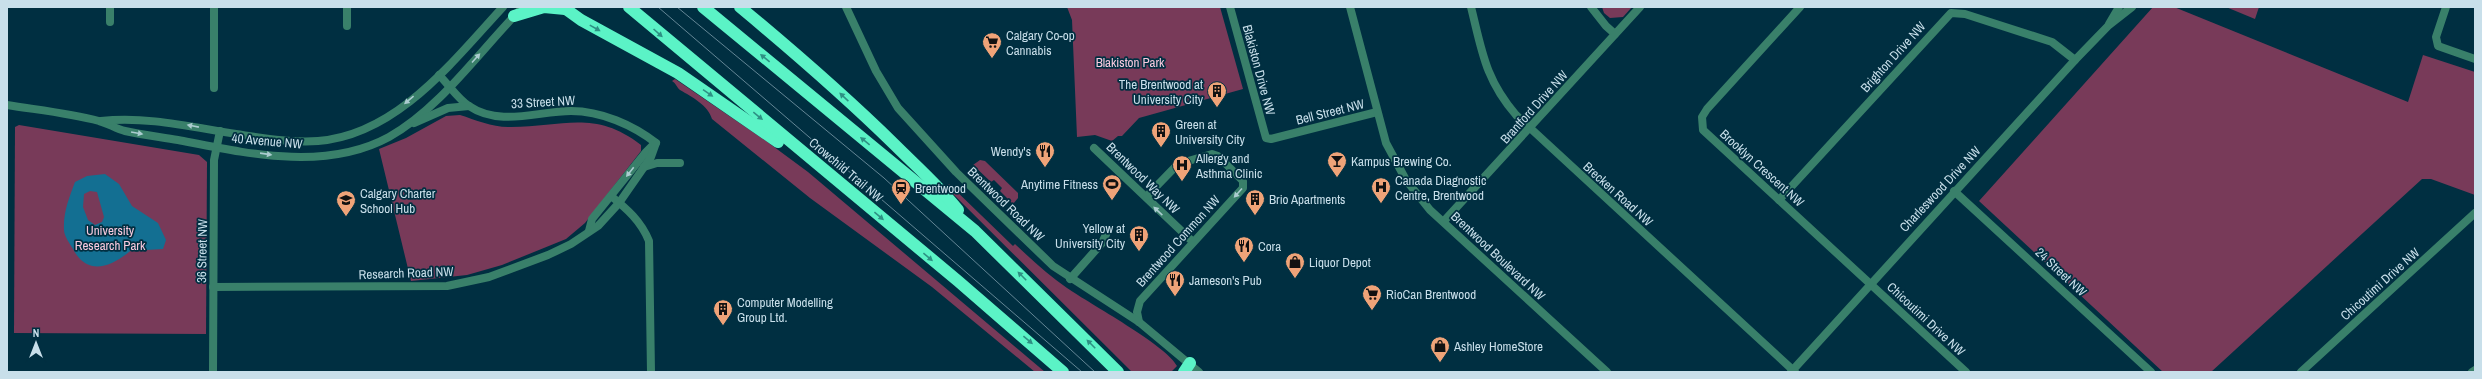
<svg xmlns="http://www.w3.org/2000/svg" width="2482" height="379" viewBox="0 0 2482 379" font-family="'Archivo Narrow',sans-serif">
  <rect width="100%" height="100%" fill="#002f41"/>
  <g fill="#783a59">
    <path d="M1067,7H1220L1243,89L1139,118L1122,136H1118L1112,141L1095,135L1077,137L1072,20Z"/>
    <path d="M1602,7H1632L1623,17L1610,18L1604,13Z"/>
    <path d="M2153,7H2174L2408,102L2423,55L2475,72V195L2431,179H2422L2211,372H2163L1979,201Z"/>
    <path d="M2226,7H2259L2255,19Z"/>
    <path d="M675,79L766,141L808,172L1045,372H1035L932,287L810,198L712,119C708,105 692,97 680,90C677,88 676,83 672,81Z"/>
    <path d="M460,115C476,120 494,128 511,127C562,127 595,109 641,145V151L585,223L566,239L502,265L467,275L411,281L379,149L406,138L446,116Z"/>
    <path d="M19,125L199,155L207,162L206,334L14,333L15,127Z"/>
    <path d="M980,160L985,161L1018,193V198L1013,204L1000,191L1002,188L994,180L991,182L973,165Z"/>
    <path d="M949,184L1013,246L1015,244C1032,260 1048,275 1067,288C1090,304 1166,345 1177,366L1171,372H1132L946,187Z"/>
  </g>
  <path fill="#136f92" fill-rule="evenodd" d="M105,174L119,184L132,206L158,223L166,240L163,249L146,250L137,245C117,264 89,280 73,249C70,244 64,236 64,230C63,213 69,198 75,182L87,176ZM90,191L97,192L104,217L102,222L95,225L88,220L83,207L84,194Z"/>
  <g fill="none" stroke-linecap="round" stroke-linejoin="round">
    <g stroke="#39806a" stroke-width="8">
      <path d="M110,7V22"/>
      <path d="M347,7V26"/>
      <path d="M1230,7L1266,138L1271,139L1377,112"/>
      <path d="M1350,7L1386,143L1406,180L1430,210L1607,372"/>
      <path d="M1471,7C1482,51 1485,79 1516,115L1795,372"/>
      <path d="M1591,7L1606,26L1615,34"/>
      <path d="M1800,7L1707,109L1702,117L1703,130L1966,372"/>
      <path d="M2446,7L2436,37L2438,46L2475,59"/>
      <path d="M439,75C449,85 458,99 469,106C500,127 538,111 571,111C601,111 633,125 656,143"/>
      <path d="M214,88V7"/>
      <path d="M1094,148L1193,242"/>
      <path d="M644,167L657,163H680"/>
      <path d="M1954,191L2151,372"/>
      <path d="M611,196C627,209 641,221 649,241L651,372"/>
      <path d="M1779,200L1951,13L1965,14L2052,42L2075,60"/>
      <path d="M1444,221L1640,7"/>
      <path d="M589,231L592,219L646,152L655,143"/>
      <path d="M1070,279L1102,243L1108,230"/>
      <path d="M213,287L447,286L489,277L548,255L571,244L598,226L619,203L651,157L656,143"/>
      <path d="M1139,322L1137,312L1140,301L1243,188V181L1218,156L1212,154L1178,164L1147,196"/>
      <path d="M213,372L214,160L220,131"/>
      <path d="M2301,372L2475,213"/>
      <path d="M2472,372L2475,370"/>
    </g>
    <g stroke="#39806a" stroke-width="8">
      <path d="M846,7L876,71L898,108L956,172L1053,266L1139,322L1199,372"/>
      <path d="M2109,24L2119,7"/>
      <path d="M7,105C38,110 69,113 99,121C108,123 116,129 125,131C142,135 161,137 178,140C245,153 325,172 389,137C440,109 482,48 523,7"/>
      <path d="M101,121C147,116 191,127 236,134C263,138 291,143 318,141C397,135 453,61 503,7"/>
      <path d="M414,123L448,108L469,106"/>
      <path d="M1791,372L2075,60L2109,25L2132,7"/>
    </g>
    <g stroke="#5bf3c6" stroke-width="12">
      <path d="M563,7L581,20L678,73L778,142"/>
      <path d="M629,7L958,281L1063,372"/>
      <path d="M703,7L975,231L1118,372"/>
      <path d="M740,7C793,51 845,96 895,145C916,166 939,186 958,210"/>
      <path d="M514,16L544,7L565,9"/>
      <path d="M1184,372L1190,363"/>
    </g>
    <g stroke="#638695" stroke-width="1">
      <path d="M658,7L1082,372"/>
      <path d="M677,7L884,178L1095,372"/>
    </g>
  </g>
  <defs><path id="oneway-solid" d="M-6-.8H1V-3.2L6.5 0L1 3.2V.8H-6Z"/></defs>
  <g fill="#2e9184">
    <use href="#oneway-solid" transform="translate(595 28) rotate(29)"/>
    <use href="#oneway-solid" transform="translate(658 33) rotate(42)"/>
    <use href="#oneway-solid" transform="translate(765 58) rotate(-141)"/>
    <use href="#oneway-solid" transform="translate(708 93) rotate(34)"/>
    <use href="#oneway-solid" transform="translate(844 97) rotate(-137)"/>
    <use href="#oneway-solid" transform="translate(758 116) rotate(39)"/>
    <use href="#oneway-solid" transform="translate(865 141) rotate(-141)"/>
    <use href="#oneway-solid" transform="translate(879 216) rotate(40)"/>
    <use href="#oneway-solid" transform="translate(928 257) rotate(40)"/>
    <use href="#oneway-solid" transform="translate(1022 276) rotate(-135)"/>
    <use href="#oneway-solid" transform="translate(1028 340) rotate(40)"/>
    <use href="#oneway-solid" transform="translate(1091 344) rotate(-135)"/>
  </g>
  <g fill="#abccd0">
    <use href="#oneway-solid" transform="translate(476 58) rotate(-48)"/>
    <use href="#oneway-solid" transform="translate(409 100) rotate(140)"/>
    <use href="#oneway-solid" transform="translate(193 126) rotate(-169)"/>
    <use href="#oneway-solid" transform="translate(137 133) rotate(10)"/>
    <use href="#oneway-solid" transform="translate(266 154) rotate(8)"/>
    <use href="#oneway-solid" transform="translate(630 172) rotate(128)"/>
    <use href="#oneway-solid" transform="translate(1238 193) rotate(132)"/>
    <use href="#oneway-solid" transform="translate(1158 211) rotate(-137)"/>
  </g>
  <defs>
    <g id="supermarket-pin" transform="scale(1)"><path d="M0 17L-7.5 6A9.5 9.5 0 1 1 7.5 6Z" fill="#efa378" stroke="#002f41"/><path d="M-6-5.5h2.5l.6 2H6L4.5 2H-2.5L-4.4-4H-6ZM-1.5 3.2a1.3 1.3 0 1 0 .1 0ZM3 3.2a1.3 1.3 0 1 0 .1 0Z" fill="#111"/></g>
    <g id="building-pin" transform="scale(1)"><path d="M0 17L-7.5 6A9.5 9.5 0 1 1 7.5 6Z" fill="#efa378" stroke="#002f41"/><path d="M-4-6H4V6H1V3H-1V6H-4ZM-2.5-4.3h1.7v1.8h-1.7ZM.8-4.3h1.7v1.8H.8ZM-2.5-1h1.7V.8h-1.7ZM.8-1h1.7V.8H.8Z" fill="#111"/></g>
    <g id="restaurant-pin" transform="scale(1)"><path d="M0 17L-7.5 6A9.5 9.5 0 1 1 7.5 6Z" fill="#efa378" stroke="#002f41"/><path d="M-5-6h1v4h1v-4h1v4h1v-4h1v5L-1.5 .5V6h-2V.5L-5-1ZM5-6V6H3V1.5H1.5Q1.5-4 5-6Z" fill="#111"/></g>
    <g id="bar-pin" transform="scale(1)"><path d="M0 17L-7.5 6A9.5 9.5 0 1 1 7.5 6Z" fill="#efa378" stroke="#002f41"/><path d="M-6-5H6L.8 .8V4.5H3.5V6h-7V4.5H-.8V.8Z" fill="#111"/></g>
    <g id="hospital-pin" transform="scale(1)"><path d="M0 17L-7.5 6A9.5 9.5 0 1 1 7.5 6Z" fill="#efa378" stroke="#002f41"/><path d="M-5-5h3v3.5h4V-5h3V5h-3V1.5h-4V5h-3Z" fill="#111"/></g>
    <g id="stadium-pin" transform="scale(1)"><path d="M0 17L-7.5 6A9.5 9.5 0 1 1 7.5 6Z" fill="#efa378" stroke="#002f41"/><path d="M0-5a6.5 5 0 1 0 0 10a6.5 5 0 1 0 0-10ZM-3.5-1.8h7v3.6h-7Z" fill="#111"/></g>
    <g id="station-pin" transform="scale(1)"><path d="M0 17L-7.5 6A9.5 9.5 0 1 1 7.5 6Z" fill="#efa378" stroke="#002f41"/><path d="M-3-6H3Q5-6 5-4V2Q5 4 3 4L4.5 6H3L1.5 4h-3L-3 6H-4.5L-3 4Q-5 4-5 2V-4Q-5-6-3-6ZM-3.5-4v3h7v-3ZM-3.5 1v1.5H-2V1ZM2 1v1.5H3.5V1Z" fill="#111"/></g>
    <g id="school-pin" transform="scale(1)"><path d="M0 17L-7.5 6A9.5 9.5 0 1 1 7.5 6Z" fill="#efa378" stroke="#002f41"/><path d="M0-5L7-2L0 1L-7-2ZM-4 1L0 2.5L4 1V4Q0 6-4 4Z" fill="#111"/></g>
    <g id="shop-pin" transform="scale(1)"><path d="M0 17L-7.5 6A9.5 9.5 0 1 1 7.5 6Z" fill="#efa378" stroke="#002f41"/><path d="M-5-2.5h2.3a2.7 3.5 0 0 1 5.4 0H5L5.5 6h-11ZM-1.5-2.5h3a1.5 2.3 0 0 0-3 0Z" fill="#111"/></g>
  </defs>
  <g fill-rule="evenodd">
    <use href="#supermarket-pin" x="992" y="42"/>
    <use href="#building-pin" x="1217" y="91"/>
    <use href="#building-pin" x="1161" y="131"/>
    <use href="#restaurant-pin" x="1045" y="151"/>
    <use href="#bar-pin" x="1337" y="161"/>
    <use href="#hospital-pin" x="1182" y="165"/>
    <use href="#stadium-pin" x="1112" y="184"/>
    <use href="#hospital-pin" x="1381" y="187"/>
    <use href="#station-pin" x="901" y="188"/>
    <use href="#building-pin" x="1255" y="199"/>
    <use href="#school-pin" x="346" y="200"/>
    <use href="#building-pin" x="1139" y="235"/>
    <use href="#restaurant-pin" x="1244" y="246"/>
    <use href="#shop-pin" x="1295" y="262"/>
    <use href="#restaurant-pin" x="1175" y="280"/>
    <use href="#supermarket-pin" x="1372" y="294"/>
    <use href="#building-pin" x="723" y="309"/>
    <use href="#shop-pin" x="1440" y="346"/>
  </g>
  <g text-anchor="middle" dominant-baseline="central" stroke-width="3.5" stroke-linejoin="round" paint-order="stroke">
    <g font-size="13" fill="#c8dfea" stroke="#002f41" text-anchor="start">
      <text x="1006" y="35">Calgary Co-op<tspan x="1006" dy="15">Cannabis</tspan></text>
      <text x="1203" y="84" text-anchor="end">The Brentwood at<tspan x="1203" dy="15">University City</tspan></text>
      <text x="1175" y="124">Green at<tspan x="1175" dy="15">University City</tspan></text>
      <text x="1031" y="151" text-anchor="end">Wendy's</text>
      <text x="1196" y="158">Allergy and<tspan x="1196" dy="15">Asthma Clinic</tspan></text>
      <text x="1351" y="161">Kampus Brewing Co.</text>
      <text x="1395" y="180">Canada Diagnostic<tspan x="1395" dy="15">Centre, Brentwood</tspan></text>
      <text x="1098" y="184" text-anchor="end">Anytime Fitness</text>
      <text x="915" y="188">Brentwood</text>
      <text x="360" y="193">Calgary Charter<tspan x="360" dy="15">School Hub</tspan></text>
      <text x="1269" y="199">Brio Apartments</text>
      <text x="1125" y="228" text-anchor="end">Yellow at<tspan x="1125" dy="15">University City</tspan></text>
      <text x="1258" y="246">Cora</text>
      <text x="1309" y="262">Liquor Depot</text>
      <text x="1189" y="280">Jameson's Pub</text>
      <text x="1386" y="294">RioCan Brentwood</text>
      <text x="737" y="302">Computer Modelling<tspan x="737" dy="15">Group Ltd.</tspan></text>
      <text x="1454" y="346">Ashley HomeStore</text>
    </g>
    <g font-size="13" fill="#c8dfea" stroke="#002f41">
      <text transform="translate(1893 57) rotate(-48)">Brighton Drive NW</text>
      <text transform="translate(1259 70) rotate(75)">Blakiston Drive NW</text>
      <text transform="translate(543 102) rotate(-3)">33 Street NW</text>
      <text transform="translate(1534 107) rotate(-48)">Brantford Drive NW</text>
      <text transform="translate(1330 112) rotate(-14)">Bell Street NW</text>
      <text transform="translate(267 141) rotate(5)">40 Avenue NW</text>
      <text transform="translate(1762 168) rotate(42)">Brooklyn Crescent NW</text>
      <text transform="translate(846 170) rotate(40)">Crowchild Trail NW</text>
      <text transform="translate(1143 178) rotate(44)">Brentwood Way NW</text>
      <text transform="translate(1940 189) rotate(-47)">Charleswood Drive NW</text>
      <text transform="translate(1618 194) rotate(42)">Brecken Road NW</text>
      <text transform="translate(1006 204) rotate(44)">Brentwood Road NW</text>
      <text transform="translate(1178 241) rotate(-48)">Brentwood Common NW</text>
      <text transform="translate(202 251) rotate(-89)">36 Street NW</text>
      <text transform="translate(1498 256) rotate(43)">Brentwood Boulevard NW</text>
      <text transform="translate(2061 272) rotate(43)">24 Street NW</text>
      <text transform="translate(406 273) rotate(-2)">Research Road NW</text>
      <text transform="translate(2380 284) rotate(-42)">Chicoutimi Drive NW</text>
      <text transform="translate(1926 319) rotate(43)">Chicoutimi Drive NW</text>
    </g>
    <g font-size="13" fill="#f9cadf" stroke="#002f41">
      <text x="1130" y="62">Blakiston Park</text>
      <text x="110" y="230">University<tspan x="110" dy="15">Research Park</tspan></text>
    </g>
  </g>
  <rect width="2482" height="379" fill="none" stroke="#c8dfea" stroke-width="16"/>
  <g transform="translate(36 343)" stroke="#002f41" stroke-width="3" paint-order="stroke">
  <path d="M0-3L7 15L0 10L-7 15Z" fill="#c8dfea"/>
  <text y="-6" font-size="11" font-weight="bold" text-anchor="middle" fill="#c8dfea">N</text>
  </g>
</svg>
